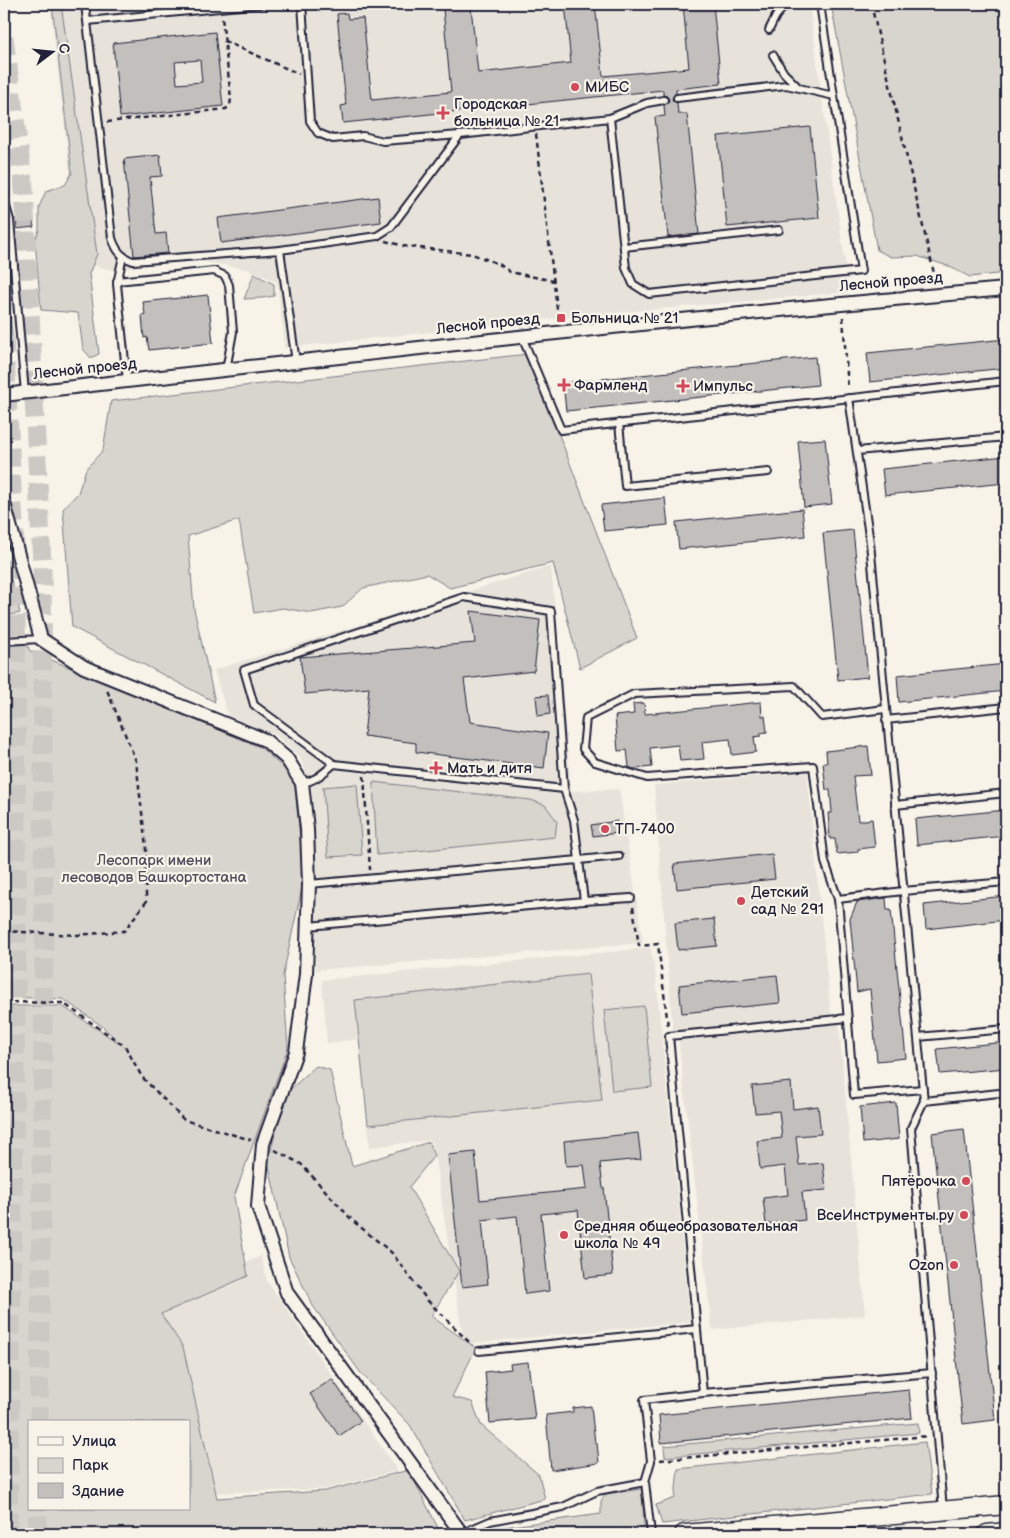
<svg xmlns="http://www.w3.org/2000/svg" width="1010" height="1538" viewBox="0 0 1010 1538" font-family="'Balsamiq Sans',sans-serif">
  <rect width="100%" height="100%" fill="#f7f3e8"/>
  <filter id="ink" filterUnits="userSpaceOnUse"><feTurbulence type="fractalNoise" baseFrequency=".02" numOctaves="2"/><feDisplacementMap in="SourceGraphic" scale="10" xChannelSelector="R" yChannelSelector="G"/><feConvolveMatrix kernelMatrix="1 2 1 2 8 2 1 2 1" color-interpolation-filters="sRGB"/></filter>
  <g filter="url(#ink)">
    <g fill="#e7e3db">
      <path d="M50,4H809L849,292L559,318L284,348V336L277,282L247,269L193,260L112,270L82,263L76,223Z"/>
      <path d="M551,566L571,791L619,789L643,943L316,970L309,782L300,757L275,735L228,716L214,670Z"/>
      <path d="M807,772L831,1017L673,1033L654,785Z"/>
      <path d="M650,948L655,969L690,1322L464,1344L432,1140L370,1147L359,1039L327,1043L322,980Z"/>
      <path d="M839,1024L865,1315L712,1330L678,1037Z"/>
      <path d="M261,1256L267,1281L398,1471L325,1489L209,1493L158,1299Z"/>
    </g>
    <g fill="#d8d5cf" stroke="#7d7c85" fill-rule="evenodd">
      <path d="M52,4H61L97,254L89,274L99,354L91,358L83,349L78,313L41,310L35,240L39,230V207L46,191L65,185L72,173Z"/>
      <path d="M831,4H1006V273L970,277L948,266L917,256L891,257L877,250Z"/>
      <path d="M4,247L13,346L10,355L4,361Z"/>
      <path d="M254,274L274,284V296L262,298L244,299Z"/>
      <path d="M528,354L637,638L580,668L553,563L450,588L427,574L363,588L342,607L311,613L283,608L254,613L239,520L188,536L194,609L215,702L72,627L63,509L78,493L86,469L103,450L111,401Z"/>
      <path d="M4,553L20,613L4,616Z"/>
      <path d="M27,645L30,651L260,747L294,777L304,879L283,975L288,1048L234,1197L248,1276L161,1314L183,1347L217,1498L325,1491L409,1470L441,1534H4V1006H62L122,1045L102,1026L63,999L4,997V650ZM29,1422H189V1509H29Z"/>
      <path d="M373,782L531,800L545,805L557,821L555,837L377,855Z"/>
      <path d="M357,784L362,855L328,857L323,787Z"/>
      <path d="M588,974L602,1100L368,1125L355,1000Z"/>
      <path d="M644,1006L652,1087L612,1091L604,1010Z"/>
      <path d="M316,1066L330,1070L352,1166L429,1142L434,1156L409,1187L459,1271L431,1316L476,1348L452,1397L472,1402L481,1425L539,1475L545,1499L465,1520L410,1425L360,1372L313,1306L289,1257L268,1162L285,1094Z"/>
      <path d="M918,1423L919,1433L665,1457L664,1446Z"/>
      <path d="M925,1442L932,1494L662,1524L656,1505L675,1498L678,1469Z"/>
      <path d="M642,1489L644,1528L578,1534H475L474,1531L601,1514V1501L605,1494Z"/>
    </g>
    <g fill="#c2bfbd" stroke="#22223b" fill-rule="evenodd">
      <path d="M444,4H457L458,8L471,7L478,73L571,63L565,4H595L603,76L689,68L683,4H713L721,84L676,89V93L672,98L673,101L677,103L678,114H687L699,234L668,237L655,117L665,116L664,105L668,103L669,100L667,96L663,95V90L343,123L341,106L346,105L337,14L347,13L348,19L363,18L372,100L451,92L443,9H445Z"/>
      <path d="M215,32L223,106L120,117L113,43ZM200,60L202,82L177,84L175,62Z"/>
      <path d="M810,127L819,218L727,227L718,136Z"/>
      <path d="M160,155L162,176L150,177L156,234L166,233L168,253L134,256L124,159Z"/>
      <path d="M378,197L381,222L221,243L218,218Z"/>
      <path d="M32,216L34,227L17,229L16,218Z"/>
      <path d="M208,295L213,343L149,350L147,337L144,338L142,315L145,314L143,302Z"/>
      <path d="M1006,339V368L870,382L867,353Z"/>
      <path d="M815,357L818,385L566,411L563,383Z"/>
      <path d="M825,439L832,504L804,507L798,441Z"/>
      <path d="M1006,456V483L885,495L882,469Z"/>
      <path d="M665,498L668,525L604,531L601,505Z"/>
      <path d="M802,509L805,536L679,549L676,522Z"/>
      <path d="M853,530L868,677L838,680L823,533Z"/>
      <path d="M471,611L540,620L534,671L464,679L470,722L548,733L544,768L416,752V743L364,736L369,688L305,694L300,657L475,643Z"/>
      <path d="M1006,664V691L899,702L897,675Z"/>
      <path d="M548,695L550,714L538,716L536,696Z"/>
      <path d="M761,702L762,716H765L767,732L761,733V736L754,737L756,752L732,755L730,739L702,742L704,759L680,761L678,745L650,748L652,767L633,769L629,767L627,750L618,751L615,716L634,714L633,704L644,703L645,714Z"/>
      <path d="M868,746L871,775L853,776L858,821L872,819L875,847L858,849V852L837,854L835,839H830L828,813H832L830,790H826L823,763H827L826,751Z"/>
      <path d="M1006,810V836L917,845L915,819Z"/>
      <path d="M617,821L618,833L593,836L591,825Z"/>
      <path d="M772,854L775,879L677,889L674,864Z"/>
      <path d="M1006,896V920L926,929L924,905Z"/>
      <path d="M886,898L887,910H891L906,1058L877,1061L870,989L857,992L850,919L857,902Z"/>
      <path d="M714,919L717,946L678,950L675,923Z"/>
      <path d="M777,975L780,1003L682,1013L679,985Z"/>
      <path d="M1006,1042V1068L940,1074L937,1049Z"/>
      <path d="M791,1082L793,1109L818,1106L821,1134L796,1136L799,1165L823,1163L826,1190L802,1192L805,1220L766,1224L763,1198L788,1195L785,1166L760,1169L757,1141L782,1138L779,1111L755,1113L752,1086Z"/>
      <path d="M896,1103L899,1139L863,1143L860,1107Z"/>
      <path d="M964,1129L995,1420L963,1424L932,1133Z"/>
      <path d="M638,1133L641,1159L600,1163L603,1188H604L613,1275L585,1278L578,1210L541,1214L549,1291L525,1294L517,1216L482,1220L488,1284L462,1287L448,1155L475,1152L480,1200L587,1189L584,1165L566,1166L564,1141Z"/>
      <path d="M528,1362L535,1419L490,1423L485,1372L511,1369L510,1364Z"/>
      <path d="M332,1379L361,1421L339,1436L310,1394Z"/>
      <path d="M909,1390L912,1418L661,1443L659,1415Z"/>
      <path d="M591,1406L595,1443H597L599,1463L551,1470L546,1415L573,1412V1408Z"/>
    </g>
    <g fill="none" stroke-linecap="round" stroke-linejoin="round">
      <g stroke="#ccc9c5" stroke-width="19" stroke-dasharray="19 9" stroke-linecap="butt">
        <path d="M4,37L24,188L42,565L44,940L39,1422"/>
        <path d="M4,336L16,564L17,936L8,1534"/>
        <path d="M37,1534L38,1509"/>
      </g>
      <g stroke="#22223b" stroke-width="10">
        <g id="service">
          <path d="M85,4L112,238C116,250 121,257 133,261L280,250"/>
          <path d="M302,4L310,121L318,133L333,139L363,136L383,141L460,135"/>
          <path d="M820,4L834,96"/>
          <path d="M88,21L260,4"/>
          <path d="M769,30L776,16L786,4"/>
          <path d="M773,55L784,73L798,87"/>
          <path d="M610,118L626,268L633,284L649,294L861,271L834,96L786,85L677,98"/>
          <path d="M4,199L10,220L25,393"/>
          <path d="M624,247L779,230"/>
          <path d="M123,256L117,284L127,381"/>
          <path d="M117,281L214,271L225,276L229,285L233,332L226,370"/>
          <path d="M522,337L561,430L1006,381"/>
          <path d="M296,362L280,250L377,236L391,227L460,135L610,118L647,103L664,100"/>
          <path d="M849,398L870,543L924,1101L999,1093L1006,1098"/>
          <path d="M619,423L625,486L768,472"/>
          <path d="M857,451L1006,437"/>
          <path d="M4,641L41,639"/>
          <path d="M886,720L1006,707"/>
          <path d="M334,764L254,705L244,670L464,597L551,611L564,789"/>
          <path d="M302,783C316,781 324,772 334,764L564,789L574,820L579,860L619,856"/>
          <path d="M895,805L1006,793"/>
          <path d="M838,899L825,862L813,766L647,778L595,762L583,749L586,718L634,694L794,686L822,717L885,709"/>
          <path d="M584,901L631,898"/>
          <path d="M308,926L584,901L579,860L309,884"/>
          <path d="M918,1037L1006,1029"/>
          <path d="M923,1089L854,1095L838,899L903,891L1006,882"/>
          <path d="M924,1101L911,1128L943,1510"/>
          <path d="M479,1351L697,1329"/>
          <path d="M703,1393L669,1036L848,1018"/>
          <path d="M462,1533L490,1521L563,1507L597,1491L645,1482"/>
          <path d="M651,1534L645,1482L651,1461L644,1400L703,1393L932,1373"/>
        </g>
      </g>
      <g stroke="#22223b" stroke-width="16">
        <g id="minor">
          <path d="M4,395C338,357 671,318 1006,289"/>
          <path d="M4,503L41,639L84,667L265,740L287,759L302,783L307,829L309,884L306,974L296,1052L263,1144L258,1206L287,1293L462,1534"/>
        </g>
      </g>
      <g stroke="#22223b" stroke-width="21">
        <g id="secondary">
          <path d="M684,1534L1006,1505"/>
          <path d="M987,1534L1006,1532"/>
        </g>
      </g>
      <g stroke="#22223b" stroke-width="2.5" stroke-dasharray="5 4" stroke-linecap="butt">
        <path d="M871,4L936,282"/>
        <path d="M224,41L299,74"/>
        <path d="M107,122L226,109L230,105L231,99L222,17"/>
        <path d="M536,134L557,309"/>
        <path d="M385,241L404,246L472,254L499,264L510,272L554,281"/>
        <path d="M843,317L848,388"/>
        <path d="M364,776L370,870"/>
        <path d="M633,907L639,946L658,944L668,1026"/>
        <path d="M4,931L77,935L124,931L146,902V847L136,761L107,690"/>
        <path d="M4,1002L63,1003L125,1046L142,1077L184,1120L251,1140"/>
        <path d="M1000,1105L1006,1163"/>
        <path d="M275,1150L301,1164L352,1220L392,1253L428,1301L472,1345"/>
        <path d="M660,1460L928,1436"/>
        <path d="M324,1534L445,1533"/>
      </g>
      <use href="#service" stroke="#f7f3e8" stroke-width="6"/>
      <use href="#minor" stroke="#f7f3e8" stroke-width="12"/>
      <use href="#secondary" stroke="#f7f3e8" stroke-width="18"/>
    </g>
  </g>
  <g fill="#d1495b" stroke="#f7f3e8" stroke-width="2">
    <circle cx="575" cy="87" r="5"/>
    <path d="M440.5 105.5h5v5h5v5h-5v5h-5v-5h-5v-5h5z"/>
    <rect x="556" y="313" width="10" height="10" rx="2.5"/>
    <path d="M561.5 377.5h5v5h5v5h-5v5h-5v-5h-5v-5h5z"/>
    <path d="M680.5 378.5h5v5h5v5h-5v5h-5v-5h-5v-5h5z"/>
    <path d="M433.5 760.5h5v5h5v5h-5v5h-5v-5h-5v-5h5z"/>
    <circle cx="605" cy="829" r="5"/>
    <circle cx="741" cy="901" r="5"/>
    <circle cx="966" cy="1181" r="5"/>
    <circle cx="964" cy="1215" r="5"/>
    <circle cx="564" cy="1235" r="5"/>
    <circle cx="954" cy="1265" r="5"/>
  </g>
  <g text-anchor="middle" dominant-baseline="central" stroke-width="4.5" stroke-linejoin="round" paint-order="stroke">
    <g font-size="15" fill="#22223b" stroke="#f7f3e8" text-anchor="start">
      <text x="585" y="87">МИБС</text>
      <text x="454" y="104">Городская<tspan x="454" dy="17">больница № 21</tspan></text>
      <text x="571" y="318">Больница № 21</text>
      <text x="574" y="385">Фармленд</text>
      <text x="693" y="386">Импульс</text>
      <text x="447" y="768">Мать и дитя</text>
      <text x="615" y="829">ТП-7400</text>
      <text x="751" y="892">Детский<tspan x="751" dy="17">сад № 291</tspan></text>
      <text x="956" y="1181" text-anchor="end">Пятёрочка</text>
      <text x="954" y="1215" text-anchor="end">ВсеИнструменты.ру</text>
      <text x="574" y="1226">Средняя общеобразовательная<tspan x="574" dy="17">школа № 49</tspan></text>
      <text x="944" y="1265" text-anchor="end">Ozon</text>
    </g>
    <g font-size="15" fill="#22223b" stroke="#f7f3e8">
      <text transform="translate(891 282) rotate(-5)">Лесной проезд</text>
      <text transform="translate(488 324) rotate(-6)">Лесной проезд</text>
      <text transform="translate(85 369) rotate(-6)">Лесной проезд</text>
    </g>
    <g font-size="15" fill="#504f60" stroke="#f7f3e8">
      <text x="154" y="860">Лесопарк имени<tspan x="154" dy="17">лесоводов Башкортостана</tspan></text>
    </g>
  </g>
  <rect width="1010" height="1538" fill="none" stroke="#f7f3e8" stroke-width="20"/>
  <rect x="10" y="10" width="990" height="1518" fill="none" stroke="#22223b" stroke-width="2" filter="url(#ink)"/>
  <rect x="28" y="1420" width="162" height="90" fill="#f7f3e8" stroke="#a29fa3"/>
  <rect x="38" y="1437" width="25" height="8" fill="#f7f3e8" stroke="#a29fa3"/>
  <text x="72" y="1446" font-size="15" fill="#22223b">Улица</text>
  <rect x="38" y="1458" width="25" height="15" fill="#d8d5cf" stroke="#a29fa3"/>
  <text x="72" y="1470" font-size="15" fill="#22223b">Парк</text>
  <rect x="38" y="1483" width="25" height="15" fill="#c2bfbd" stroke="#a29fa3"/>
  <text x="72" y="1496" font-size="15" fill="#22223b">Здание</text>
  <g transform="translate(52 52) rotate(74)" stroke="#f7f3e8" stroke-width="4" paint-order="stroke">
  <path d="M0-4L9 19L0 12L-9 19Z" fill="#22223b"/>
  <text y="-8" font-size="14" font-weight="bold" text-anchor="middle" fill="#22223b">С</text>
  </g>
</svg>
